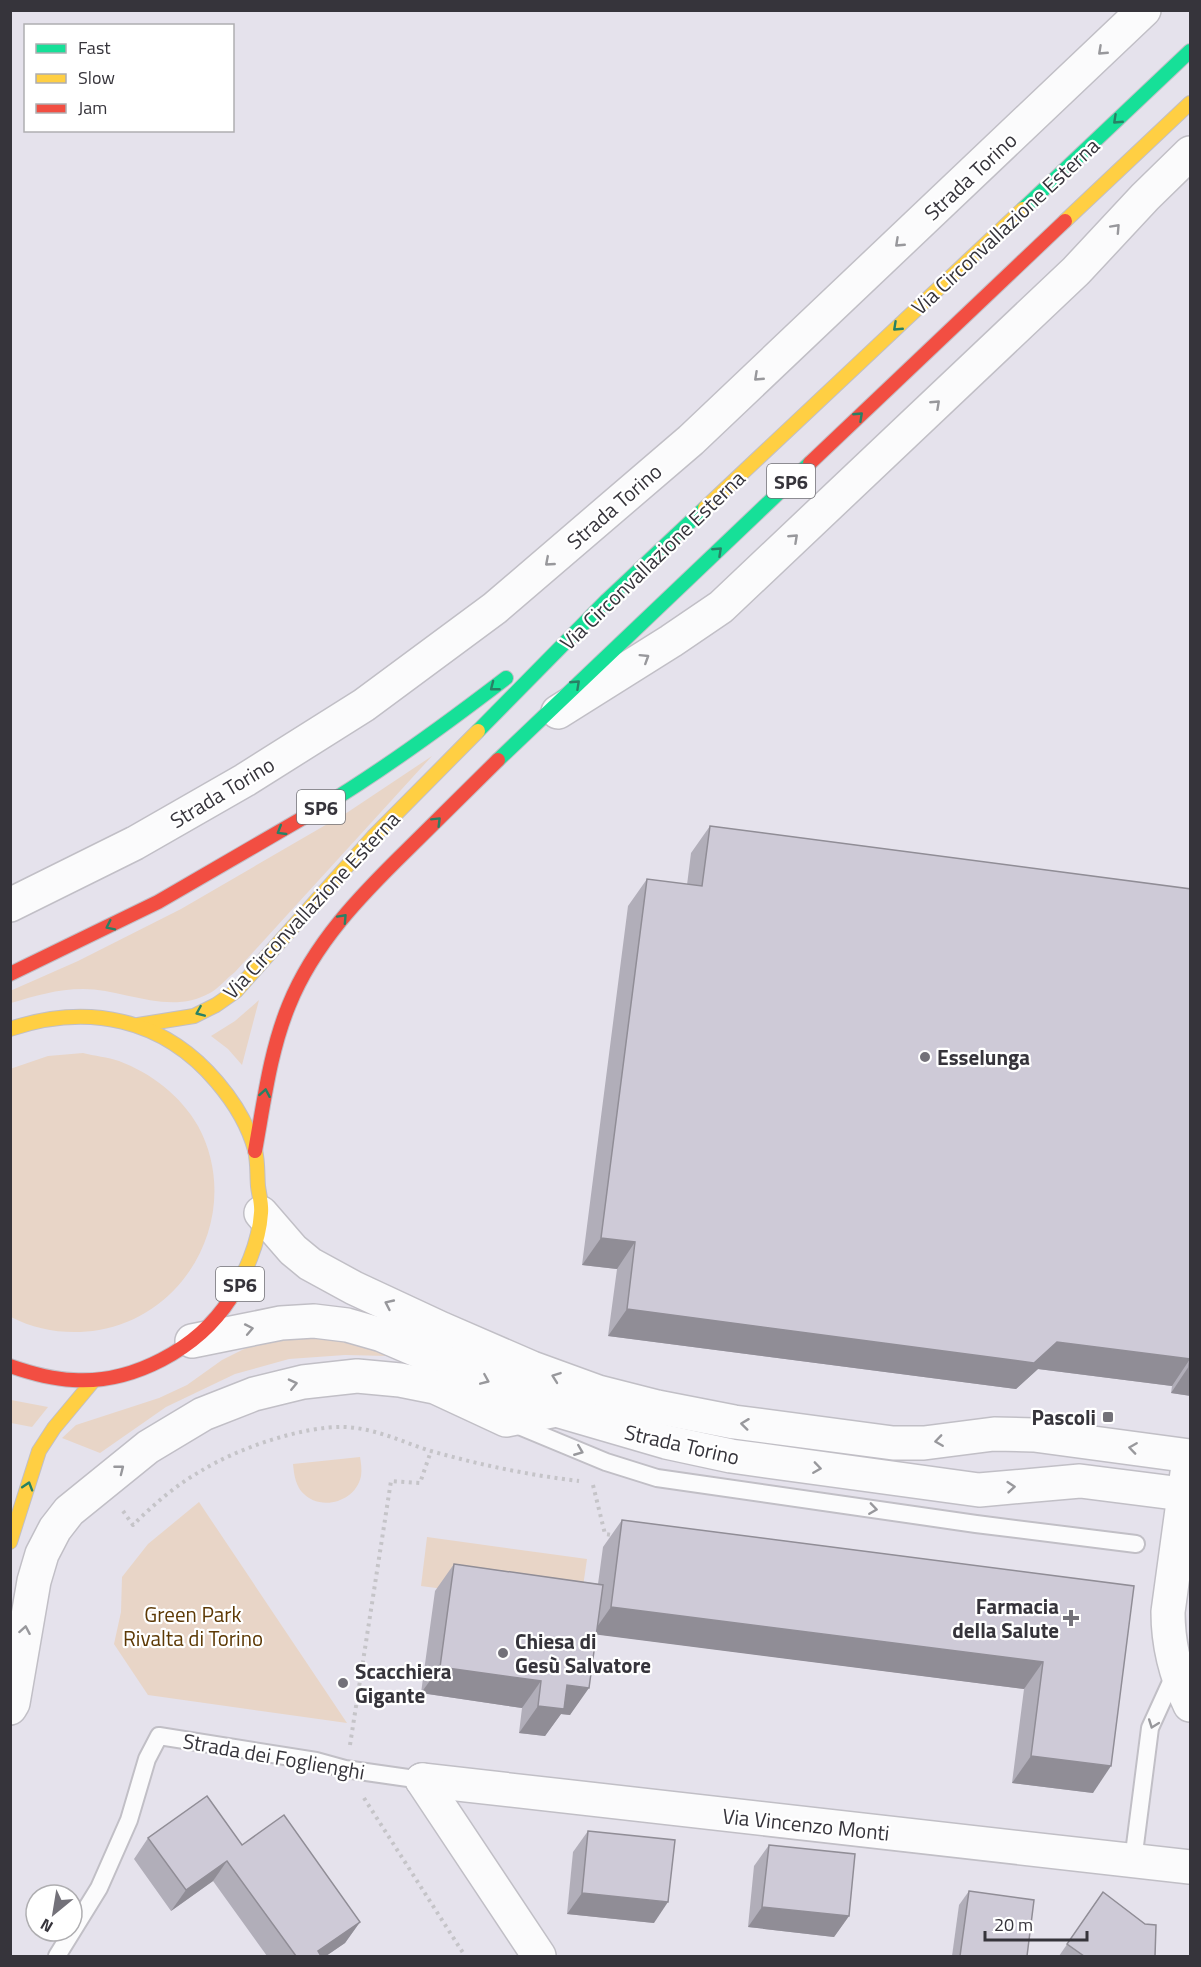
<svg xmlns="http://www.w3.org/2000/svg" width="1201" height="1967" viewBox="0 0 1201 1967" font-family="'Titillium Web',sans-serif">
  <rect width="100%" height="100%" fill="#e5e2ec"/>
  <g fill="#e8d5c7">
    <path d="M432,756L235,972C227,978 219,988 210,993C169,1016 125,989 83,989C57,989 35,996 11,1003L10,991L78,961L181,909L348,812Z"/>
    <path d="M259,1000L242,1065L228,1049L211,1036L235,1021Z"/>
    <path d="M83,1053C94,1056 108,1057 119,1061C151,1073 181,1096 198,1126C243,1209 191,1314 99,1330C69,1335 38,1331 11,1317L10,1069L48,1056Z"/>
    <path d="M352,1336L389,1356L345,1355L289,1359L235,1374L166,1407L100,1453L62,1438L76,1425L159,1398L187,1385L222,1360L268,1337Z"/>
    <path d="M10,1400H11L48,1407L32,1427L11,1423Z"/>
    <path d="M360,1457C361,1463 362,1469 361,1476C356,1502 319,1513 301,1491C295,1483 294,1474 293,1464Z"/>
    <path d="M199,1502L347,1723L148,1695L114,1644L121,1612L122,1577L148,1544Z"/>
    <path d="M427,1537L587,1559L580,1607L421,1586Z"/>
  </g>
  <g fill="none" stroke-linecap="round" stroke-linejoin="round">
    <g stroke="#c1bfc6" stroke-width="20">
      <g id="lane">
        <path d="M512,1423L606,1462L657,1478L976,1524L1136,1544"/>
        <path d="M1133,1861L1150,1728L1176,1671"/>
        <path d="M57,1956L99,1888L129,1820L147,1759L159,1736L316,1761L345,1769L422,1780"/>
      </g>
    </g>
    <g stroke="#c1bfc6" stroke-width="36">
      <g id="street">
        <path d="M558,712L671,641L721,607L1076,271L1145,197L1190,153"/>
        <path d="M10,905L135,843L245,780L364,705L495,608L691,440L1144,10"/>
        <path d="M261,1213L293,1250L310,1264L354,1288L442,1329L532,1368L598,1392L657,1407L734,1422L893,1443H924L994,1434L1034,1435L1190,1456"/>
        <path d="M192,1341L281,1323L314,1321L347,1325L382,1335L556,1410L666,1442L731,1456L979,1490L1080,1481L1190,1495"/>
        <path d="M1187,1473L1168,1612C1168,1645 1176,1676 1190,1705"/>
        <path d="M10,1708L13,1703L34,1581L42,1554L55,1529L69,1511L148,1447L203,1414L254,1394L303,1382L357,1376L400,1380L435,1387L506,1420L556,1410"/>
        <path d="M422,1780L1190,1867"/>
        <path d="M422,1780L539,1956"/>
      </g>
    </g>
    <g stroke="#c1bfc6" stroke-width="16">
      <g id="fast">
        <path d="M1023,209L1190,51"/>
        <path d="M478,731L607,600L705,508"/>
        <path d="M498,760L810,463"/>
        <path d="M320,808C385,769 446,724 506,678"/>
      </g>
    </g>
    <g stroke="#c1bfc6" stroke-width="16">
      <g id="slow">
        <path d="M1065,221L1190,103"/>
        <path d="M705,508L1023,209"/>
        <path d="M138,1025L194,1016L216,1005L236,991L373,837L478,731"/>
        <path d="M10,1029C88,1003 163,1018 217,1082C234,1102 248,1124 255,1150C258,1162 257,1174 258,1186C259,1195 262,1204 261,1213C259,1244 245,1273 230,1299"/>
        <path d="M10,1542L39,1451L54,1428L94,1380"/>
      </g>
    </g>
    <g stroke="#c1bfc6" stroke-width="16">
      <g id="jam">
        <path d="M810,463L1065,221"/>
        <path d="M10,974L158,902L320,808"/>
        <path d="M255,1151C264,1102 270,1051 289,1005C314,943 361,895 407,850C437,820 468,790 498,760"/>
        <path d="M10,1366C30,1373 51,1379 73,1380C132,1384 198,1349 230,1299"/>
      </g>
    </g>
    <g stroke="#c5c4c8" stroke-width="4" stroke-dasharray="3 4.5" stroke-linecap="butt">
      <path d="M593,1485L605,1534L617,1536"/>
      <path d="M123,1511L133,1525C153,1505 176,1485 201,1471C236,1449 302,1426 344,1427C375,1428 402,1442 431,1451C480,1465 529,1475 579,1481"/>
      <path d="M350,1745L391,1481L420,1483L431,1451"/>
      <path d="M364,1798L465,1956"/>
    </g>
    <use href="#lane" stroke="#fbfbfc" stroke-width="16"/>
    <use href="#street" stroke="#fbfbfc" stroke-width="33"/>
    <use href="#fast" stroke="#16e098" stroke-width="14"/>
    <use href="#slow" stroke="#ffcf43" stroke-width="14"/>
    <use href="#jam" stroke="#f24e42" stroke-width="14"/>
  </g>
  <g fill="#b1aeb9">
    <path d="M710,826L1191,889V1396L1171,1393L1172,1386L1038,1369L1016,1389L608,1336L617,1269L582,1265L628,906L647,879L687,885L691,853Z"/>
    <path d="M622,1520L1134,1586L1093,1793L1012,1783L1024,1689L596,1634L570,1715L561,1714L545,1736L519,1733L522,1708L421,1693L435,1591L454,1564L598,1584L603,1547Z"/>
    <path d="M588,1831L654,1923L567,1914L573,1852Z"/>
    <path d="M148,1838L242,1845L360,1922L345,1943L326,1956H267L213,1881L171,1911L134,1859Z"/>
    <path d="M769,1845L849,1916L834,1937L748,1927L754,1866Z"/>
    <path d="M969,1891L1027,1956H952L959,1905Z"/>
    <path d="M1103,1892L1155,1956H1059Z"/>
  </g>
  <g fill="#908d96">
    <path d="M601,1238L635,1242L617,1269L582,1265Z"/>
    <path d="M627,1309L1057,1342L1190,1359L1172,1386L1038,1369L1016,1389L608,1336Z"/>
    <path d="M1189,1366H1191V1396L1171,1393Z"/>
    <path d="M611,1607L1043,1662L1024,1689L592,1634Z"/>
    <path d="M440,1667L541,1681L522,1708L421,1693Z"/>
    <path d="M567,1685L589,1688L570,1715L561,1714L545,1736L519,1733L538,1706Z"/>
    <path d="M1031,1756L1111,1766L1093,1793L1012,1783Z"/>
    <path d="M227,1861L213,1881L171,1911L186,1890Z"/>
    <path d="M582,1893L668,1902L654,1923L567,1914Z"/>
    <path d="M762,1907L849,1916L834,1937L748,1927Z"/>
    <path d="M360,1922L345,1943L326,1956H314L318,1951Z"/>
  </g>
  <g fill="#cecad7" stroke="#908d96" stroke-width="1.5">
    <path d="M710,826L1191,889V1366H1189L1190,1359L1057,1342L1034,1363L627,1309L635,1242L601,1238L647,879L702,886Z"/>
    <path d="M622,1520L1134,1586L1111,1766L1031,1756L1043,1662L611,1607Z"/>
    <path d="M454,1564L603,1585L589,1688L567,1685L564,1709L538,1706L541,1681L440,1667Z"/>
    <path d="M207,1796L242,1845L284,1815L360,1922L318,1951L321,1956H296L227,1861L186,1890L148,1838Z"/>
    <path d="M588,1831L675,1840L668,1902L582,1893Z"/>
    <path d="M769,1845L855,1854L849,1916L762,1907Z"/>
    <path d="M969,1891L1034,1900L1027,1956H960Z"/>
    <path d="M1103,1892L1145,1924L1156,1925L1155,1956H1084L1067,1944Z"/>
  </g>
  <defs><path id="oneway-chevron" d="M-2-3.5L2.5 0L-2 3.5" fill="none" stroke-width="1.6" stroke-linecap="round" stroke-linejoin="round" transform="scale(1.5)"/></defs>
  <g stroke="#98989c">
    <use href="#oneway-chevron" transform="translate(1102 51) rotate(137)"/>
    <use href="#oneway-chevron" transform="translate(1116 228) rotate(-47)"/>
    <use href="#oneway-chevron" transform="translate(899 243) rotate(137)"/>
    <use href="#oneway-chevron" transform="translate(758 377) rotate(137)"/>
    <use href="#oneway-chevron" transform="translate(936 404) rotate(-43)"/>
    <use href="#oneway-chevron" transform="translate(794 538) rotate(-43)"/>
    <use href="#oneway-chevron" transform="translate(549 562) rotate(139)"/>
    <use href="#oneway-chevron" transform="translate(645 658) rotate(-32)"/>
    <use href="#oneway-chevron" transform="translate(389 1304) rotate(-155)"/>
    <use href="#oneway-chevron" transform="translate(249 1329) rotate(-11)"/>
    <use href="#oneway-chevron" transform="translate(556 1377) rotate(-160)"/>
    <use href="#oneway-chevron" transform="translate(485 1380) rotate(23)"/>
    <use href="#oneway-chevron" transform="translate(293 1384) rotate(-13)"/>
    <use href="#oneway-chevron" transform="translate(745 1424) rotate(-173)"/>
    <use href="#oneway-chevron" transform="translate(939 1441) rotate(172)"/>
    <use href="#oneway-chevron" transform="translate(1133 1448) rotate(-172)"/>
    <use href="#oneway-chevron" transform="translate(579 1451) rotate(22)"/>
    <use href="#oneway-chevron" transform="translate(817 1468) rotate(8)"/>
    <use href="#oneway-chevron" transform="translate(120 1469) rotate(-38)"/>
    <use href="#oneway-chevron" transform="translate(1011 1487) rotate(-5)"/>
    <use href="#oneway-chevron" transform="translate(873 1509) rotate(8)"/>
    <use href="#oneway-chevron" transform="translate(25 1630) rotate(-80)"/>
    <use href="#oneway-chevron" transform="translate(1153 1724) rotate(110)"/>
  </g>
  <g stroke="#288165">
    <use href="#oneway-chevron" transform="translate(1117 120) rotate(137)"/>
    <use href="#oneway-chevron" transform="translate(897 327) rotate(137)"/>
    <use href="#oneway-chevron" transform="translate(859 416) rotate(-43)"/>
    <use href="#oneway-chevron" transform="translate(718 551) rotate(-43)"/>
    <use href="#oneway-chevron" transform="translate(576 684) rotate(-43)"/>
    <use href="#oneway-chevron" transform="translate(494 687) rotate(142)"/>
    <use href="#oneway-chevron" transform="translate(437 821) rotate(-45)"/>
    <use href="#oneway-chevron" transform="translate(281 831) rotate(149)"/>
    <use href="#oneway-chevron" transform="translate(343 918) rotate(-47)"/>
    <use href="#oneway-chevron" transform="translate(110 926) rotate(154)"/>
    <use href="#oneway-chevron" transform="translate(200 1012) rotate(157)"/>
    <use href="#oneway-chevron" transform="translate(265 1093) rotate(-80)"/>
    <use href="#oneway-chevron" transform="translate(28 1486) rotate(-73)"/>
  </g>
  <g fill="#737179" stroke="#fff" stroke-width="2">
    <circle cx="925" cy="1057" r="6"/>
    <rect x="1102" y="1411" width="12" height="12" rx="3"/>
    <path d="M1068 1609h6v6h6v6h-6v6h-6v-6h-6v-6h6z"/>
    <circle cx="503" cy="1653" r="6"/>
    <circle cx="343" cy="1683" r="6"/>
  </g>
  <g text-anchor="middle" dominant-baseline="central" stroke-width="4.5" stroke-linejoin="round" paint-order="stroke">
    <g fill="#fff" stroke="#727176" stroke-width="1.5">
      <rect x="767" y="464" width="48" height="34" rx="4.5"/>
      <rect x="297" y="790" width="48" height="34" rx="4.5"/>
      <rect x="216" y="1267" width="48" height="34" rx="4.5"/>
    </g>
    <g font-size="20" font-weight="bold" fill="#36343b">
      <text x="791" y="481">SP6</text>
      <text x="321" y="807">SP6</text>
      <text x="240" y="1284">SP6</text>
    </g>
    <g font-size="21" fill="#36343b" stroke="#fff">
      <text transform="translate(970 176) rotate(-43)">Strada Torino</text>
      <text transform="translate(1005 226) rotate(-43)">Via Circonvallazione Esterna</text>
      <text transform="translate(614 506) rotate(-41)">Strada Torino</text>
      <text transform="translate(652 560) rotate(-44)">Via Circonvallazione Esterna</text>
      <text transform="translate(222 792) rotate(-31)">Strada Torino</text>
      <text transform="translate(311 905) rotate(-47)">Via Circonvallazione Esterna</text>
      <text transform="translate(682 1444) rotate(13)">Strada Torino</text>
      <text transform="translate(274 1756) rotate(10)">Strada dei Foglienghi</text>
      <text transform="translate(806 1824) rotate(6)">Via Vincenzo Monti</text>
    </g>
    <g font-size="21" font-weight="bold" fill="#36343b" stroke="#fff" text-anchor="start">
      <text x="937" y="1057">Esselunga</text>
      <text x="1096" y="1417" text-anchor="end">Pascoli</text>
      <text x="1059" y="1606" text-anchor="end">Farmacia<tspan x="1059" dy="24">della Salute</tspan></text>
      <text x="515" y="1641">Chiesa di<tspan x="515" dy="24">Gesù Salvatore</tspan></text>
      <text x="355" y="1671">Scacchiera<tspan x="355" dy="24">Gigante</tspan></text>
    </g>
    <g font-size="21" fill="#5d3905" stroke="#fff">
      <text x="193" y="1614">Green Park<tspan x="193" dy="24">Rivalta di Torino</tspan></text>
    </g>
  </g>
  <rect width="1201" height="1967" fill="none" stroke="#36343b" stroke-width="24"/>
  <rect x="24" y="24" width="210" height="108" fill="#ffffff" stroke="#afaeb1" stroke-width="1.5"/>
  <rect x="36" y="44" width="30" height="9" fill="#16e098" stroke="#afaeb1" stroke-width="1.5"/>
  <text x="78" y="54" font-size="18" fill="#36343b">Fast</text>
  <rect x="36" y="74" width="30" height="9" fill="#ffcf43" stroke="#afaeb1" stroke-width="1.5"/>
  <text x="78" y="84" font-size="18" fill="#36343b">Slow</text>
  <rect x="36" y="104" width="30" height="9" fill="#f24e42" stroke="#afaeb1" stroke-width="1.5"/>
  <text x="78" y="114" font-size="18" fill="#36343b">Jam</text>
  <g transform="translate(54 1913) rotate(210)"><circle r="28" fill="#ffffff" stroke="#afaeb1" stroke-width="1.5"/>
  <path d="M0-4.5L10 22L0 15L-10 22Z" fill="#737179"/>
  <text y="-9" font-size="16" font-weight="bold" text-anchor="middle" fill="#36343b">N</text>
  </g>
  <path d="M985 1931v9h102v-9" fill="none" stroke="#36343b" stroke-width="3"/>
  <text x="994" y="1931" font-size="18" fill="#36343b" stroke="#ffffff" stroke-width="4.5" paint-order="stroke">20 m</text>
</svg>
